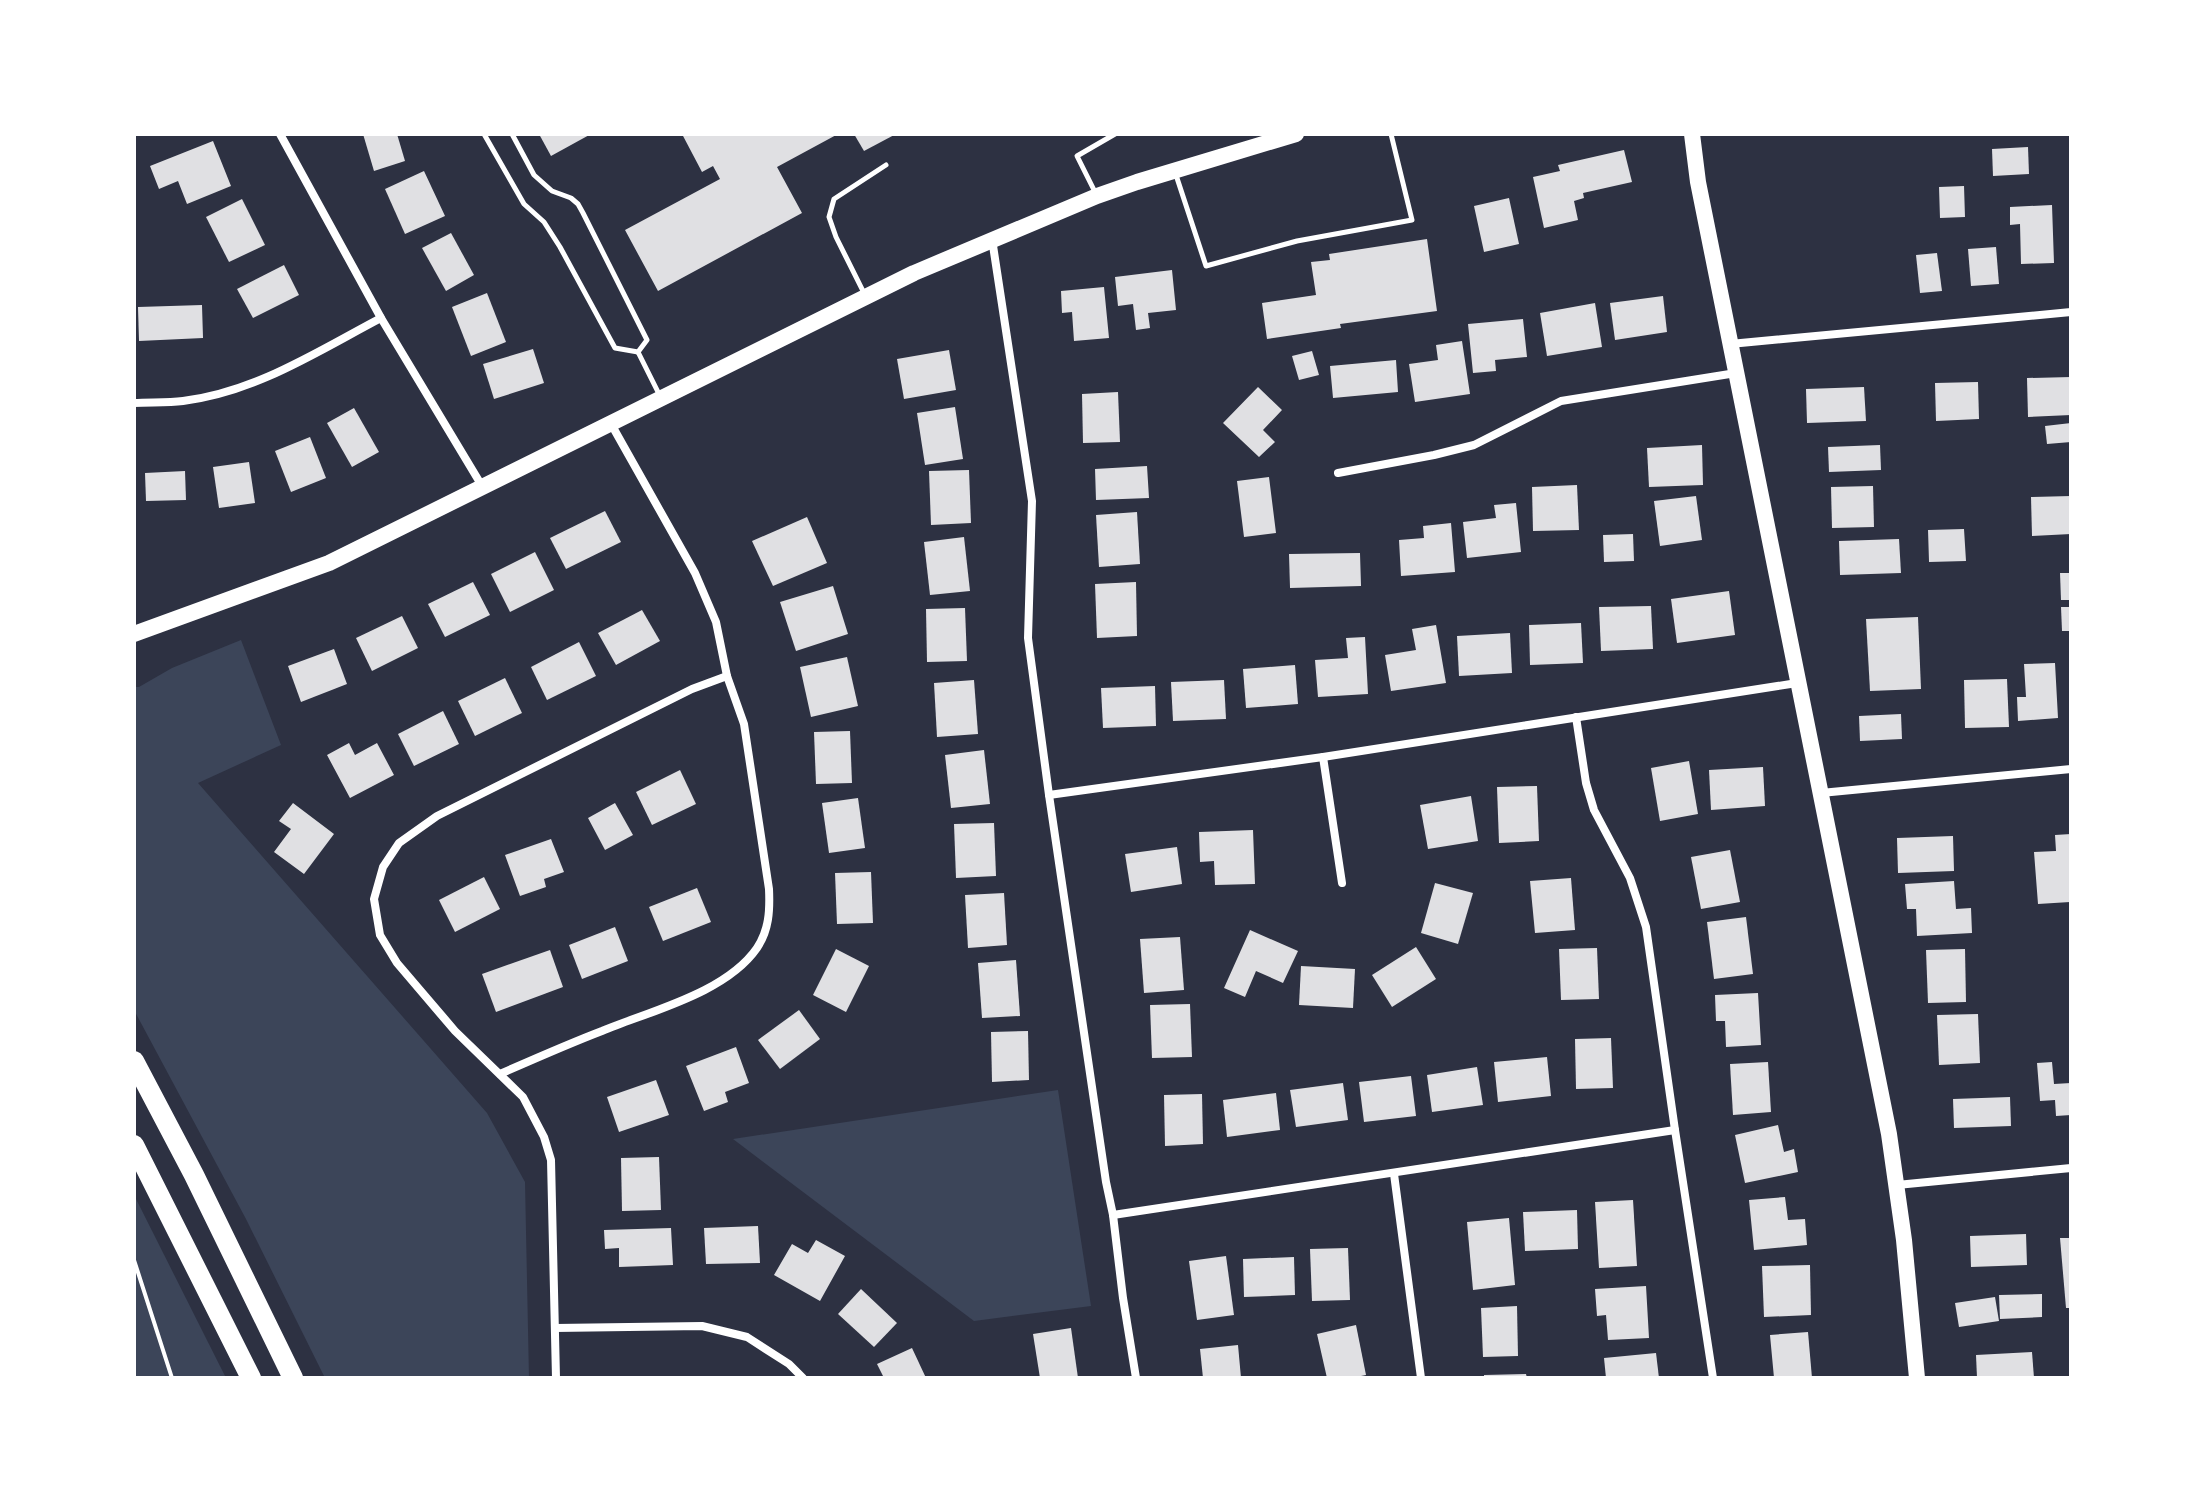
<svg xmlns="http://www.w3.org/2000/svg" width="2205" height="1512" viewBox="0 0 2205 1512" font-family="Overpass,sans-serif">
  <rect width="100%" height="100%" fill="#2d3142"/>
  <g fill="#3c4559">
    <path d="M241,640L281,745L198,783L487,1113L525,1182L529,1378H325L246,1219L134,1010V687H139L172,668Z"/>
    <path d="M1058,1090L1091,1306L974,1321L733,1139Z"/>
    <path d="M134,1195L226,1378H134Z"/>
  </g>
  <g fill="#e0e0e3">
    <path d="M363,134H397L405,161L374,171Z"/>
    <path d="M539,134H591L551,156Z"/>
    <path d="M682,134H838L777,167L802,213L658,291L625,230L720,179L713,166L702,172Z"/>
    <path d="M854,134H896L864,151Z"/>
    <path d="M213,141L231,186L187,204L178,181L159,189L150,166Z"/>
    <path d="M2028,147L2029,174L1993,176L1992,149Z"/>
    <path d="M1624,150L1632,182L1583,193L1584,198L1574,201L1578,220L1544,228L1533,177L1560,171L1558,165Z"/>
    <path d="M424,171L445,216L405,234L385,189Z"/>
    <path d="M1964,186L1965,217L1940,218L1939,187Z"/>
    <path d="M1509,198L1519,244L1484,252L1474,206Z"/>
    <path d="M242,199L265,245L229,262L206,217Z"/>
    <path d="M2052,205L2054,263L2021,264L2020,224L2010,225V207Z"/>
    <path d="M451,233L474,275L446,291L422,248Z"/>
    <path d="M1427,239L1437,311L1340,324L1341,328L1267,339L1262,303L1316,295L1311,262L1330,260L1329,254Z"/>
    <path d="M1996,247L1999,284L1971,286L1968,249Z"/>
    <path d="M1937,253L1942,291L1920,293L1916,255Z"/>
    <path d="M284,265L299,295L253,318L237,289Z"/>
    <path d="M1172,270L1176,310L1148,313L1150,328L1136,330L1133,304L1118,306L1115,277Z"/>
    <path d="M1104,287L1109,338L1074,341L1072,312L1062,313L1061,291Z"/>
    <path d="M487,293L506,342L471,356L452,307Z"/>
    <path d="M1663,296L1667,332L1615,340L1610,303Z"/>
    <path d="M1595,303L1602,347L1547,356L1540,313Z"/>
    <path d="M202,305L203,338L139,341L138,307Z"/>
    <path d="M1523,319L1527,357L1495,360L1496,371L1473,373L1468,324Z"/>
    <path d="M1462,341L1470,394L1415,402L1409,364L1438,360L1436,345Z"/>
    <path d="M533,349L544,383L494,399L483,364Z"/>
    <path d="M949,350L956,390L904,399L897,359Z"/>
    <path d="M1312,351L1319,375L1299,380L1292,356Z"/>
    <path d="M1396,360L1398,392L1333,398L1330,366Z"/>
    <path d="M2071,377V415L2028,417L2027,378Z"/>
    <path d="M1978,382L1979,419L1936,421L1935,383Z"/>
    <path d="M1258,387L1282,410L1263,430L1275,442L1259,457L1223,423Z"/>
    <path d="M1864,387L1866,421L1807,423L1806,389Z"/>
    <path d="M1118,392L1120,442L1083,443L1082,394Z"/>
    <path d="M955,407L963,459L925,465L917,413Z"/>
    <path d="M354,408L379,452L352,467L327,423Z"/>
    <path d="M2071,423V442L2047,444L2045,426Z"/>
    <path d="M310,437L326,478L291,492L275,451Z"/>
    <path d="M1702,445L1703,485L1649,487L1647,448Z"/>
    <path d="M1880,445L1881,470L1829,472L1828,447Z"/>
    <path d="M249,462L255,503L219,508L213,467Z"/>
    <path d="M1147,466L1149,498L1096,500L1095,469Z"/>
    <path d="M969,470L971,523L931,525L929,471Z"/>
    <path d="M185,471L186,500L146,501L145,473Z"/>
    <path d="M1269,477L1276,533L1244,537L1237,481Z"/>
    <path d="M1577,485L1579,530L1533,531L1532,487Z"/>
    <path d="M1873,486L1874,527L1832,528L1831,487Z"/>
    <path d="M1696,496L1702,540L1660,546L1654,501Z"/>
    <path d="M2071,496V534L2032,536L2031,497Z"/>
    <path d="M1516,503L1521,552L1467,558L1463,522L1496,518L1494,505Z"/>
    <path d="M605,511L621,542L566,569L550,538Z"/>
    <path d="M1137,512L1140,564L1099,567L1096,515Z"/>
    <path d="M807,517L827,563L773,586L752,541Z"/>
    <path d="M1451,523L1455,572L1401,576L1399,540L1424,538L1423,526Z"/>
    <path d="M1964,529L1966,561L1929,562L1928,530Z"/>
    <path d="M1633,534L1634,561L1604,562L1603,535Z"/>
    <path d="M964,537L970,591L930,595L924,542Z"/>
    <path d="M1899,539L1901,573L1840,575L1839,541Z"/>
    <path d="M535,552L554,590L510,612L491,574Z"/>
    <path d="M1360,553L1361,586L1290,588L1289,554Z"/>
    <path d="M2060,573H2071V600H2061Z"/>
    <path d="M473,582L490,615L445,637L428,604Z"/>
    <path d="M1136,582L1137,636L1097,638L1095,584Z"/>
    <path d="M833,586L848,634L796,651L780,602Z"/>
    <path d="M1729,591L1735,635L1677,643L1671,599Z"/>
    <path d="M1651,606L1653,649L1601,651L1599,607Z"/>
    <path d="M2061,607H2071V631H2062Z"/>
    <path d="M965,608L967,661L927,662L926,609Z"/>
    <path d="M642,610L660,641L616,665L598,633Z"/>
    <path d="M402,616L418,648L372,671L356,638Z"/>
    <path d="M1918,617L1921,689L1870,691L1866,619Z"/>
    <path d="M1581,623L1583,663L1530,665L1529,625Z"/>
    <path d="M1436,625L1446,683L1391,691L1385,655L1416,650L1412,629Z"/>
    <path d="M1510,633L1512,673L1459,676L1457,636Z"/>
    <path d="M1365,637L1368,694L1318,697L1315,660L1348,658L1346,638Z"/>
    <path d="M579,642L596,676L547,700L531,667Z"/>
    <path d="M334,649L347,684L301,702L288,666Z"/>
    <path d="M847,657L858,706L811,717L800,667Z"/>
    <path d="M2055,663L2058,718L2018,721L2017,697H2026L2024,664Z"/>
    <path d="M1295,665L1298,704L1246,708L1243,669Z"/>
    <path d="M505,678L522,713L475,736L458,701Z"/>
    <path d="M2007,679L2009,727L1965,728L1964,680Z"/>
    <path d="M974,680L978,734L937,737L934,683Z"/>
    <path d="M1224,680L1226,719L1173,721L1171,682Z"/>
    <path d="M1155,686L1156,726L1103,728L1101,688Z"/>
    <path d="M443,711L459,744L414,766L398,734Z"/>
    <path d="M1901,714L1902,739L1860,741L1859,716Z"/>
    <path d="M850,731L852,783L816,784L814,732Z"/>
    <path d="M349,743L355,755L377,743L394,775L350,798L327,755Z"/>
    <path d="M984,750L990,804L951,808L945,755Z"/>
    <path d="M1689,761L1698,814L1660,821L1651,768Z"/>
    <path d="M1763,767L1765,806L1711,810L1709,770Z"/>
    <path d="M680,770L696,804L652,825L636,792Z"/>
    <path d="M1537,786L1539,841L1499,843L1497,787Z"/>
    <path d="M1471,796L1478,841L1428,849L1420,805Z"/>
    <path d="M858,798L865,848L829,853L822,803Z"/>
    <path d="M293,803L334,834L304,874L274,852L291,829L279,821Z"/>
    <path d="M615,803L633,835L605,850L588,818Z"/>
    <path d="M994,823L996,876L956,878L954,824Z"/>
    <path d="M1253,830L1255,884L1215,885L1214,861L1200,862L1199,832Z"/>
    <path d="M2071,834L2070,902L2038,904L2034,852L2056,851L2055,835Z"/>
    <path d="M1953,836L1954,871L1898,873L1897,838Z"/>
    <path d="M551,839L564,872L544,879L546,887L520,896L505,855Z"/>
    <path d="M1177,847L1182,884L1131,892L1125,854Z"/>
    <path d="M1730,850L1740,902L1701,909L1691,857Z"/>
    <path d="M871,872L873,923L837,924L835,873Z"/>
    <path d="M484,877L500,909L455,932L439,900Z"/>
    <path d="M1571,878L1575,930L1535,933L1530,881Z"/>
    <path d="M1954,881L1956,909L1971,908L1972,933L1917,936L1916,909H1907L1905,884Z"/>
    <path d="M1435,883L1473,893L1458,944L1421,933Z"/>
    <path d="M697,888L711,922L663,941L649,907Z"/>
    <path d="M1004,893L1007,945L968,948L965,895Z"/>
    <path d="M1746,917L1753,974L1714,979L1707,922Z"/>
    <path d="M615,927L628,961L582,979L569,945Z"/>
    <path d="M1250,930L1298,951L1283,983L1256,971L1245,997L1224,988Z"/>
    <path d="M1180,937L1184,990L1144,993L1140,939Z"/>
    <path d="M1416,947L1436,979L1392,1007L1372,975Z"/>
    <path d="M1597,948L1599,999L1561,1000L1559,949Z"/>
    <path d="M836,949L869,966L846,1012L813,995Z"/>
    <path d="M1965,949L1966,1002L1928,1003L1926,950Z"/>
    <path d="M550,950L563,987L496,1012L482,974Z"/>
    <path d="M1016,960L1020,1016L982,1018L978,963Z"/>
    <path d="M1301,966L1355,969L1353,1008L1299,1005Z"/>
    <path d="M1758,993L1761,1045L1726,1047L1725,1021H1716L1715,995Z"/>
    <path d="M1190,1004L1192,1057L1152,1058L1150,1005Z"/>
    <path d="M799,1010L820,1039L780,1069L758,1040Z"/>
    <path d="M1978,1014L1980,1063L1939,1065L1937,1015Z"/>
    <path d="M1028,1031L1029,1080L992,1082L991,1032Z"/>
    <path d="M1611,1038L1613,1088L1576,1089L1575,1039Z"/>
    <path d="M736,1047L749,1083L725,1092L728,1102L704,1111L686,1066Z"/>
    <path d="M1547,1057L1551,1096L1498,1102L1494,1062Z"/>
    <path d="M1768,1062L1771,1112L1733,1115L1730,1064Z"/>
    <path d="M2052,1062L2054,1084L2071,1083V1115L2056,1116L2055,1100L2040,1101L2037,1063Z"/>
    <path d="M1477,1067L1483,1105L1432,1112L1427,1075Z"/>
    <path d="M1411,1076L1416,1116L1364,1122L1359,1082Z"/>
    <path d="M656,1080L669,1115L619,1132L607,1097Z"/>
    <path d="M1343,1083L1348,1120L1296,1127L1290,1090Z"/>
    <path d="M1276,1093L1280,1130L1227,1137L1223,1100Z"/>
    <path d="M1202,1094L1203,1144L1165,1146L1164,1095Z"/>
    <path d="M2010,1097L2011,1126L1954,1128L1953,1099Z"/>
    <path d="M1778,1125L1784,1152L1794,1149L1798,1172L1745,1183L1735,1135Z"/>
    <path d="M659,1157L661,1210L622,1211L621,1158Z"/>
    <path d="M1785,1197L1788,1220L1805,1219L1807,1245L1754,1250L1749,1200Z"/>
    <path d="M1633,1200L1637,1266L1599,1268L1595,1202Z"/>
    <path d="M1577,1210L1578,1249L1525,1251L1523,1212Z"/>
    <path d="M1509,1218L1515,1285L1473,1290L1467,1222Z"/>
    <path d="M758,1226L760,1263L706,1264L704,1228Z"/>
    <path d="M671,1228L673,1265L619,1267V1248L605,1249L604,1230Z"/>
    <path d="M2026,1234L2027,1265L1971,1267L1970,1236Z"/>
    <path d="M2060,1238H2071V1308H2066Z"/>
    <path d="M816,1240L845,1256L820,1301L774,1275L792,1244L808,1253Z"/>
    <path d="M1348,1248L1350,1300L1312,1301L1310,1249Z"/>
    <path d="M1226,1256L1234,1315L1197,1320L1189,1261Z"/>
    <path d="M1294,1257L1295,1295L1244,1297L1243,1259Z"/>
    <path d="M1810,1265L1811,1315L1764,1317L1762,1266Z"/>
    <path d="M1646,1286L1649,1338L1608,1340L1606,1315L1597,1316L1595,1289Z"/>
    <path d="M861,1289L897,1323L874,1347L838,1314Z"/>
    <path d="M2042,1294V1317L2000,1319L1999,1295Z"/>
    <path d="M1995,1297L1999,1321L1959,1327L1955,1303Z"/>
    <path d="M1517,1306L1518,1356L1483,1357L1481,1308Z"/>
    <path d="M1356,1325L1366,1375L1351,1378H1327L1317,1334Z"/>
    <path d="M1071,1328L1078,1378H1040L1033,1334Z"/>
    <path d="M1808,1332L1812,1378H1774L1770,1335Z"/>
    <path d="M1238,1345L1241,1378H1203L1200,1349Z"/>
    <path d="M912,1348L926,1378H884L877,1364Z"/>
    <path d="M2032,1352L2034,1378H1977L1976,1355Z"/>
    <path d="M1656,1353L1659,1378H1606L1604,1358Z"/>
    <path d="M1526,1374L1527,1378H1484V1375Z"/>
  </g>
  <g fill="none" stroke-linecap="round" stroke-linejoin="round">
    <path stroke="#fff" stroke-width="4" d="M134,1260L172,1378"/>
    <g stroke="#fff" stroke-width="5">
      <path d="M484,134L524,204L544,222L560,247L615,348L638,352"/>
      <path d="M512,134L534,175L552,191L571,198L578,204L583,213L647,340L638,352"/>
      <path d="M1176,175L1206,266L1297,241L1412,220L1391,134"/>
      <path d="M1095,192L1077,156L1115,134"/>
      <path d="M865,295L836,237L829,217L834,199L886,165"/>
      <path d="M638,352L660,396"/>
    </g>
    <g stroke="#fff" stroke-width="8">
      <path d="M280,134L381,318L482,486"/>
      <path d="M992,239L1032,501L1028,638L1049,795L1106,1182L1113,1215L1123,1298L1136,1378"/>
      <path d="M1730,344L2071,312"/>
      <path d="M134,403C150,402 167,403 183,401C256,392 318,351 381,318"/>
      <path d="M1338,473L1434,455L1474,445L1561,401L1736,373"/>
      <path d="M1576,717L1586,783L1594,810L1630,878L1646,927L1675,1130L1713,1378"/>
      <path d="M1323,757L1342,883"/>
      <path d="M1821,793L2071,769"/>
      <path d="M1049,795L1323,757L1797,683"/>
      <path d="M500,1074C534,1059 568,1044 602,1031C650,1011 726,993 757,948C769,930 770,911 769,889L744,724L727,676L716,622L695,573L610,422"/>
      <path d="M1394,1174L1421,1378"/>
      <path d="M1897,1185L2071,1168"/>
      <path d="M1113,1215L1675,1130"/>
      <path d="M555,1328L702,1326L747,1337L789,1364L803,1378"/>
      <path d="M556,1378L551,1160L544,1137L523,1097L455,1031L397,963L380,935L374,899L383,867L399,843L437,816L692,689L727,676"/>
    </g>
    <g stroke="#fff" stroke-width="16">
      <path d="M1692,134L1698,182L1889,1134L1904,1240L1917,1378"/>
      <path d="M134,634L329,563L914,273L1097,196L1137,182L1296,134"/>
    </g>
    <g stroke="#fff" stroke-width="20">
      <path d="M134,1061L194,1175L293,1378"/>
      <path d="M134,1145L251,1378"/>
    </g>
  </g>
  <rect width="2205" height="1512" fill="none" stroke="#ffffff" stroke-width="272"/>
</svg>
